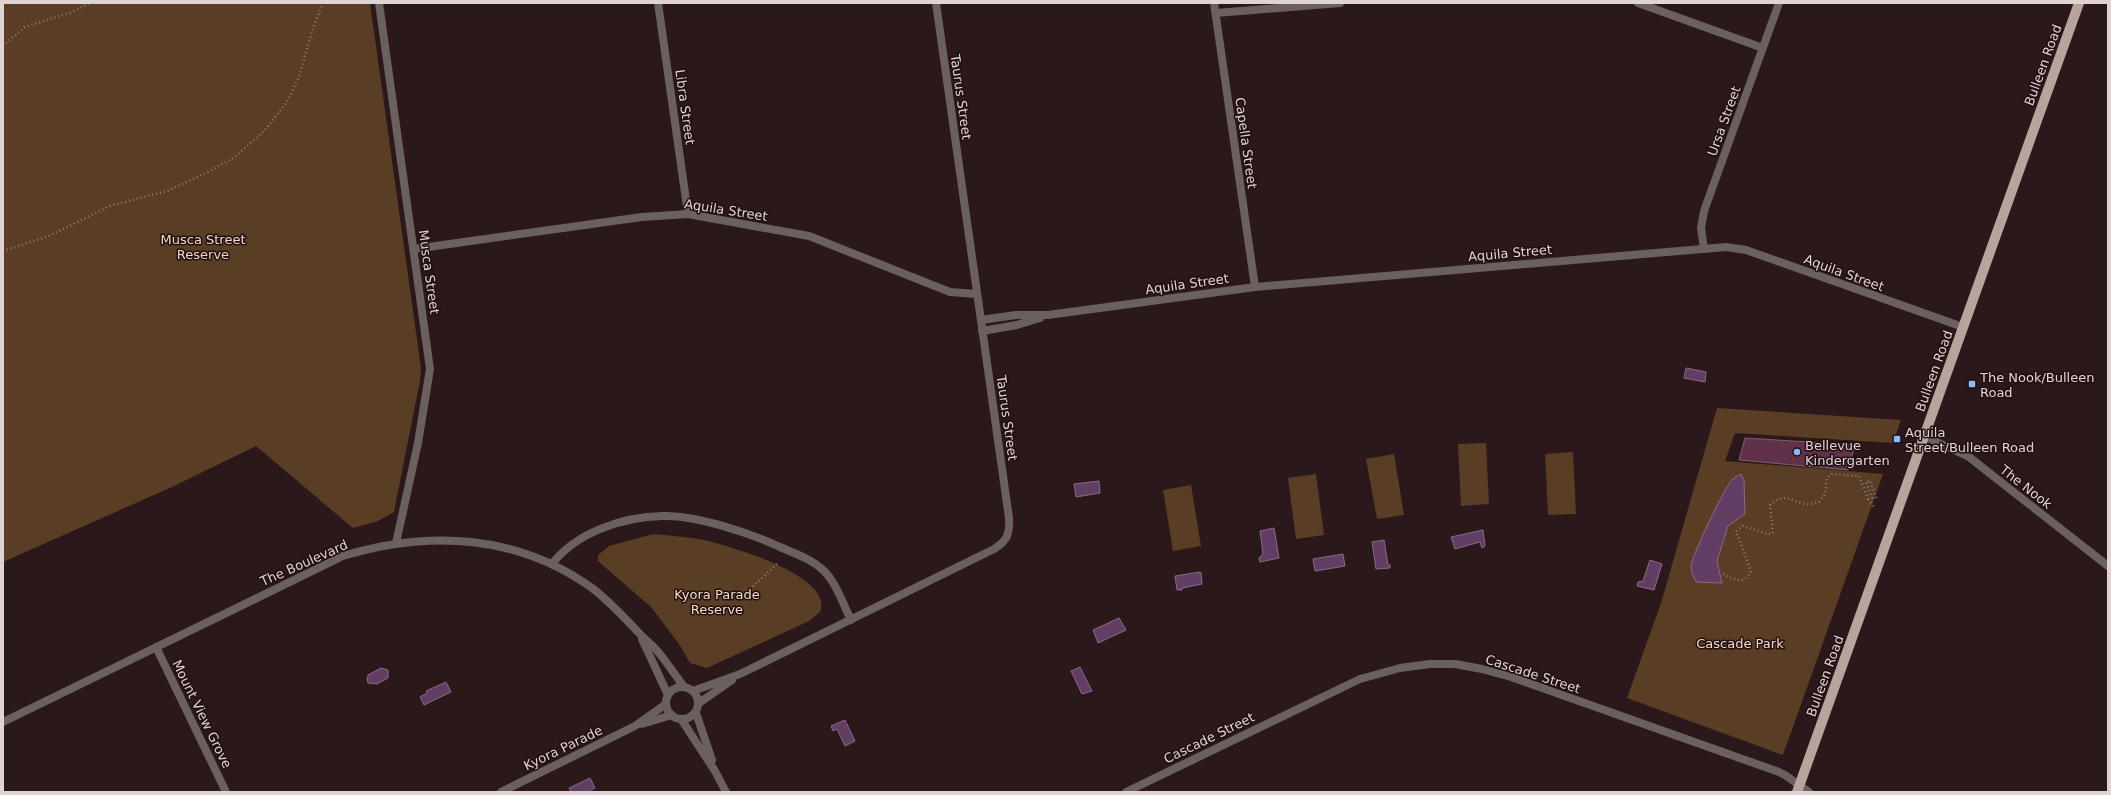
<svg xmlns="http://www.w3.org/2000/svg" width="2111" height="795" viewBox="0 0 2111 795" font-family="'DejaVu Sans',sans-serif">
  <rect width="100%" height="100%" fill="#2b181a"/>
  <g fill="#593d25">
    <path d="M3,3H370L421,368L420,381L394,512L378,521L353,528L256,446L172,487L3,562Z"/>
    <path d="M1717,408L1901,420L1893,443L1735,433L1725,461L1883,474L1783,755L1627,698L1661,603Z"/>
    <path d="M1486,443L1489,504L1461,506L1458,444Z"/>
    <path d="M1573,452L1576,514L1548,515L1545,454Z"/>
    <path d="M1394,454L1404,515L1377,519L1366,459Z"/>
    <path d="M1316,474L1324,535L1296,539L1288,478Z"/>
    <path d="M1191,485L1201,546L1173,551L1163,490Z"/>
    <path d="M653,534C668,535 684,537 699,539C724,544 835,575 820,612L809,621L707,668L690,663L679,644L651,607L598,561V555L609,546Z"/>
  </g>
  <g fill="#633e64" stroke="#886b86">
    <path d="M1686,368L1706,372L1705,382L1684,378Z"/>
    <path d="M1741,474L1744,481L1745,514L1728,526L1717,561L1722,583L1696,582C1694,577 1691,572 1691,567C1690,559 1726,484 1733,479C1735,477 1739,475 1741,474Z"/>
    <path d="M1099,481L1100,493L1076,497L1074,484Z"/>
    <path d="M1274,528L1279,558L1260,562L1259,558L1263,554L1260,531Z"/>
    <path d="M1483,530L1485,546L1482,548L1480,542L1455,549L1451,537Z"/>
    <path d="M1384,540L1388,565H1390V568L1376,569L1372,542Z"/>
    <path d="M1343,554L1345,566L1315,571L1313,559Z"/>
    <path d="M1650,560L1662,564L1654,590L1637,586L1638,582L1643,581Z"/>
    <path d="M1200,572L1201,573L1202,584L1182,588V590H1177L1175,576Z"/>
    <path d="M1119,618L1126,630L1098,643L1093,630Z"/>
    <path d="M1080,667L1092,691L1082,694L1071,671Z"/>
    <path d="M381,668L388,670V678L377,684L368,683L367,679L368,675Z"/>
    <path d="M446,682L451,692L424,705L420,697L427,693L426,691Z"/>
    <path d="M845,720L855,741L845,746L837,729L833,731L831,726Z"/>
    <path d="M590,778L595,788L587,792H571L569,788Z"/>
  </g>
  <path fill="#61314a" stroke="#78636c" d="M1745,438L1855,445L1848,470L1739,460Z"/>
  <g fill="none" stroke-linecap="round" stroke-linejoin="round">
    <g stroke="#8c7c7d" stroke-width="2.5" stroke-dasharray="1 3" stroke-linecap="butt">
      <path d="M3,46L25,27L72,12L90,3"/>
      <path d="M3,251L49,236L110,206L167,191L206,173L235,157L265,130L286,103L299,77L312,31L323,3"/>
      <path d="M1868,499L1874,507"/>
      <path d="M1723,574C1734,580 1745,585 1751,571L1736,531L1743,526L1768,534L1773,533L1770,505C1785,492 1790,501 1806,504C1810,505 1815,503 1819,502L1825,494L1827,478L1832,474L1859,476L1868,499L1872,498L1866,482L1870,480L1877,500"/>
      <path d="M747,592L777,564"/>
    </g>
    <g stroke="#6a605d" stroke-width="8">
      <path d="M379,3L430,369L418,443L396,543"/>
      <path d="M658,3L688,214"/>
      <path d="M1214,3L1255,287"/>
      <path d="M1638,3L1763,48"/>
      <path d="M1216,13L1340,3"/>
      <path d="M414,249L642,217L688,214L809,236L950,292L977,294"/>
      <path d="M1704,249L1701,228L1704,211L1779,3"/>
      <path d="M981,320L1016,315H1048L1255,287L1726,247L1746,250L1963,327"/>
      <path d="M982,331L1017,325L1040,318"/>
      <path d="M1924,436L1969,457L2108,566"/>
      <path d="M552,564C577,532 622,517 663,516C696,515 750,533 780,547C794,553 811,559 823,570C836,582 843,604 851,620"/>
      <path d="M642,639L668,695"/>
      <path d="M156,647L226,792"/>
      <circle cx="682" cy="703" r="16"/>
      <path d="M693,691L740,674L994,549C1007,541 1010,534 1009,518L936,3"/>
      <path d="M699,703L732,680"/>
      <path d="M696,713L712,760"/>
      <path d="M681,719L715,771L726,792"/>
      <path d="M3,722L343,556C428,530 517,534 592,588C609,601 623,616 638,632C644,639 653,645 659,653C668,664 676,676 684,687"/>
      <path d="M642,724L672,715"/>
      <path d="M501,792L635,726L666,704"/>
      <path d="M1126,792L1360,679L1400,668L1430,664H1455L1482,669L1511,677L1779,772L1785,775L1809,792"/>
    </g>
    <path stroke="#b8a39d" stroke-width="10" d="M1797,792L2079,3"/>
  </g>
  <g fill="#87bbfc" stroke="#210f11" stroke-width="1.5">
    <rect x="1968" y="380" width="8" height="8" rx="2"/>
    <rect x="1893" y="435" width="8" height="8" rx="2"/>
    <circle cx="1797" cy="452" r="4"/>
  </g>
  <g text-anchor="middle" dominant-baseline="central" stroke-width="3" stroke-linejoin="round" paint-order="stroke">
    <g font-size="13" fill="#e0d3d4" stroke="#210f11">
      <text transform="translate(2043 65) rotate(-70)">Bulleen Road</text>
      <text transform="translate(961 97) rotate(82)">Taurus Street</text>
      <text transform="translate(685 107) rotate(82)">Libra Street</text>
      <text transform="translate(1724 121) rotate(-70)">Ursa Street</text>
      <text transform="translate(1246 143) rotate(82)">Capella Street</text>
      <text transform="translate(726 210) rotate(9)">Aquila Street</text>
      <text transform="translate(1510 253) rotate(-5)">Aquila Street</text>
      <text transform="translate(429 272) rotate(82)">Musca Street</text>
      <text transform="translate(1844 273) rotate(20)">Aquila Street</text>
      <text transform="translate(1187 284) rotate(-8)">Aquila Street</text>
      <text transform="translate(1934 371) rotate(-70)">Bulleen Road</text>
      <text transform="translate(1007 418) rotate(82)">Taurus Street</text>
      <text transform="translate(2026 487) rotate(38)">The Nook</text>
      <text transform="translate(304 563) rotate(-24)">The Boulevard</text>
      <text transform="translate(1533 674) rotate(18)">Cascade Street</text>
      <text transform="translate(1825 676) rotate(-70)">Bulleen Road</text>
      <text transform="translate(202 714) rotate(64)">Mount View Grove</text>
      <text transform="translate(1209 738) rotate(-26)">Cascade Street</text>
      <text transform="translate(563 748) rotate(-26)">Kyora Parade</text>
    </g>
    <g font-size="13" fill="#f5d9c3" stroke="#210f11">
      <text x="203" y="239">Musca Street<tspan x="203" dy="15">Reserve</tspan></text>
      <text x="717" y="594">Kyora Parade<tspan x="717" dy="15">Reserve</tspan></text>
      <text x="1740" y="643">Cascade Park</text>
    </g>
    <g font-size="13" fill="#e0d3d4" stroke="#210f11" text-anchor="start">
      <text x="1980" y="377">The Nook/Bulleen<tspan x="1980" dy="15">Road</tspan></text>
      <text x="1905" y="432">Aquila<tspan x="1905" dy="15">Street/Bulleen Road</tspan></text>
      <text x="1805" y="445">Bellevue<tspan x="1805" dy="15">Kindergarten</tspan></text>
    </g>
  </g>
  <rect width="2111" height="795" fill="none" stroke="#e0d3d4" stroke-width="8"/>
</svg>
